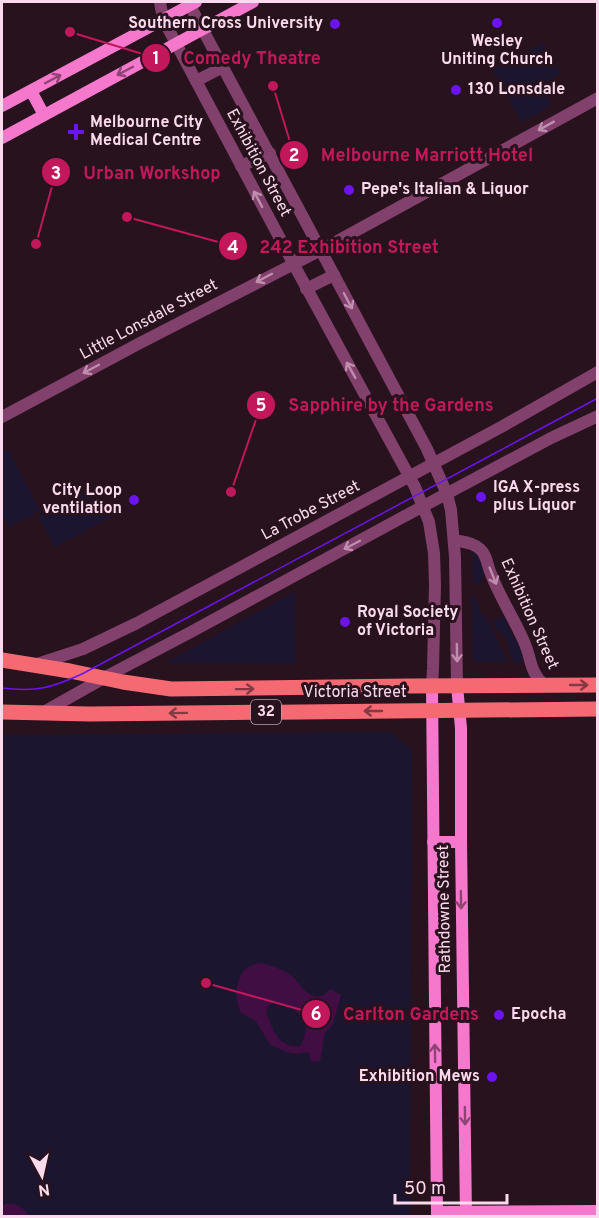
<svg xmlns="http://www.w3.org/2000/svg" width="599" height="1218" viewBox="0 0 599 1218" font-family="Overpass,sans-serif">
  <rect width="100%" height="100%" fill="#27121d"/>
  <g fill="#1c1530">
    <path d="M543,43L560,74L540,85L551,106L521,122L493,70Z"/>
    <path d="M8,449L40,511L9,527L2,513V453Z"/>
    <path d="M94,486L111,517L55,547L38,516Z"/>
    <path d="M473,549L482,562L486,572L481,581L473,585Z"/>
    <path d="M295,591L296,664L166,663Z"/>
    <path d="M472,593L480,607L479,611L482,616L486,617L508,662H475L473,656Z"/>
    <path d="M503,616L526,659L515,664L508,650L509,646L503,634L498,632L492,622Z"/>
    <path d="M390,732L412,749L410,1216H2V735Z"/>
  </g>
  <g fill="#400e43" fill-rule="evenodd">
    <path d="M262,963C273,966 284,970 293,977C297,980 299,985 302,988C314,999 320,1000 330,989L341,995L333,1024L325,1033L320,1061L312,1062L308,1052L297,1054L286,1052L270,1044L255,1020L241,1013C234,1000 234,977 248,967C252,965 257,964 262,963ZM274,1002C297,1007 315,1021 300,1046C281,1048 274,1034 269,1019C267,1015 265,1014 267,1009C268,1005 271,1004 274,1002Z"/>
    <path d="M6,1204C16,1203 24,1207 28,1216H2V1206Z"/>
  </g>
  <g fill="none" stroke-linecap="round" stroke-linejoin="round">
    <g stroke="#82406c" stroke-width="12">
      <path d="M2,417L140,343L321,250L598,98"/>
      <path d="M454,540C462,542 473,542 480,549C487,555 487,565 491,574C500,598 515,620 525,644C532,661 529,670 544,685"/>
    </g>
    <g stroke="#82406c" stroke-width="12">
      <path d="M160,2L163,19L293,263L415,487L429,522L434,553L435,585L433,669L432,686"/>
      <path d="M188,2L427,449L447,494L451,510L455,557L457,686"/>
      <path d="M196,81L223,67"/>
      <path d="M241,166L270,153"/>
      <path d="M306,289L334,275"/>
      <path d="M34,665L83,649L137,623L503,426L598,372"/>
      <path d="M42,713L111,674L189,633L403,517L551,438L598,416"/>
    </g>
    <g stroke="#f678cd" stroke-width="12">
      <path d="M31,91L44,115"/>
      <path d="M2,106L196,2"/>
      <path d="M2,138L253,2"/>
      <path d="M432,686L437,1216"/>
      <path d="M457,686L461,728V842L466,1216"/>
      <path d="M433,842H461"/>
      <path d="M437,1212L598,1211"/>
    </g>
    <g stroke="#f56973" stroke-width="15">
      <path d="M2,660L70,671L123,682L171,689L409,686L598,685"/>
      <path d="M2,712L89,714L598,709"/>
    </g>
    <path stroke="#6b14ef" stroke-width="1.5" d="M2,688C37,692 51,688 82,674L598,398"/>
  </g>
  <defs><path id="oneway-shaft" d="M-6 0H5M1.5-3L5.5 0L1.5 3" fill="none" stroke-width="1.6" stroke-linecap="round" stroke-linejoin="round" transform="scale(1.5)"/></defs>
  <g stroke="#8e4575">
    <use href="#oneway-shaft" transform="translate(125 71) rotate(152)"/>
    <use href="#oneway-shaft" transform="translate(53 79) rotate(-28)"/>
    <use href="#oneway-shaft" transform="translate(461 900) rotate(89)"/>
    <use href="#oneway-shaft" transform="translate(435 1053) rotate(-91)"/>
    <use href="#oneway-shaft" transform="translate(465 1116) rotate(89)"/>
  </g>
  <g stroke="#bf8dad">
    <use href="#oneway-shaft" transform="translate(546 126) rotate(151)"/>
    <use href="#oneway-shaft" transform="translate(258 199) rotate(-118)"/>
    <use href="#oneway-shaft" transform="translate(264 278) rotate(152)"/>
    <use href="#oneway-shaft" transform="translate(348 301) rotate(62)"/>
    <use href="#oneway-shaft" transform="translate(91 369) rotate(152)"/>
    <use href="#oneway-shaft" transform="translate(351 370) rotate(-119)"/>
    <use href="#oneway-shaft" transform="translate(352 545) rotate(152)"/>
    <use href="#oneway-shaft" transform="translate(493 576) rotate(68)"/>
    <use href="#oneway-shaft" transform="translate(457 653) rotate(89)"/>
  </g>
  <g stroke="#843944">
    <use href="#oneway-shaft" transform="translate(579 685)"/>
    <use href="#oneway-shaft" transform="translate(245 689) rotate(-1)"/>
    <use href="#oneway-shaft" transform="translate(373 711) rotate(180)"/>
    <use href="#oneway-shaft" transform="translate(178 713) rotate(179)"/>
  </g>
  <g fill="#6b14ef" stroke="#27121d" stroke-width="2">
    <circle cx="497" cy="23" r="6"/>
    <circle cx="335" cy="24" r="6"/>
    <circle cx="456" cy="90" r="6"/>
    <path d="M73 123h6v6h6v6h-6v6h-6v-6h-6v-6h6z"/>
    <circle cx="349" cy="190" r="6"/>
    <circle cx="481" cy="497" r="6"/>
    <circle cx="134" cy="500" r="6"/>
    <circle cx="345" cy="622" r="6"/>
    <circle cx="499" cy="1015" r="6"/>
    <circle cx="492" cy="1077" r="6"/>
  </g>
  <g text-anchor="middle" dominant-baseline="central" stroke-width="6" stroke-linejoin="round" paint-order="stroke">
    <rect fill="#27121d" stroke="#bc9eaf" stroke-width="1.5" x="251" y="700" width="30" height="24" rx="4.5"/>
    <g font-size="15" font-weight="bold" fill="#fcdaee">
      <text x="266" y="712">32</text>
    </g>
    <g font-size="16" font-weight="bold" fill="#fcdaee" stroke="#27121d" text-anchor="start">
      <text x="323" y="24" text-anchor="end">Southern Cross University</text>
      <text x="497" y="42" text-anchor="middle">Wesley<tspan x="497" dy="18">Uniting Church</tspan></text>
      <text x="468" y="90">130 Lonsdale</text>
      <text x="90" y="123">Melbourne City<tspan x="90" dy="18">Medical Centre</tspan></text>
      <text x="361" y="190">Pepe's Italian &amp; Liquor</text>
      <text x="493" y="488">IGA X-press<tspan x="493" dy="18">plus Liquor</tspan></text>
      <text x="122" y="491" text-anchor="end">City Loop<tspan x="122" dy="18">ventilation</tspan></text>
      <text x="357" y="613">Royal Society<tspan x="357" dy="18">of Victoria</tspan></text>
      <text x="511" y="1015">Epocha</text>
      <text x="480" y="1077" text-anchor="end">Exhibition Mews</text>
    </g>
    <g font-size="16" fill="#fcdaee" stroke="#27121d">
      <text transform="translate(258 163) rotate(62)">Exhibition Street</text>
      <text transform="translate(149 320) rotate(-28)">Little Lonsdale Street</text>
      <text transform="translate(311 511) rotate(-28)">La Trobe Street</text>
      <text transform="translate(529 614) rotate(66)">Exhibition Street</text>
      <text x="355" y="693">Victoria Street</text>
      <text transform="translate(445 909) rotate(-91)">Rathdowne Street</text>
    </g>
  </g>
  <path fill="none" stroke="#c2185b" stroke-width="2" d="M70 32L156 58M273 86L294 155M36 244L56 172M127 217L233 246M231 492L261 405M206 983L316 1014"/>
  <g fill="#c2185b" stroke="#27121d" stroke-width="2">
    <circle cx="70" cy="32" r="6"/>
    <circle cx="273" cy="86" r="6"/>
    <circle cx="36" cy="244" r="6"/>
    <circle cx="127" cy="217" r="6"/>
    <circle cx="231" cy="492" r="6"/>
    <circle cx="206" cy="983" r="6"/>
    <circle cx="156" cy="58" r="15"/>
    <circle cx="294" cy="155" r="15"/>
    <circle cx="56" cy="172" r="15"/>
    <circle cx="233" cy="246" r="15"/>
    <circle cx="261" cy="405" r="15"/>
    <circle cx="316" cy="1014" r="15"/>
  </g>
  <g font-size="18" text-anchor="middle" font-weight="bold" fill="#fff">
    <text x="156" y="64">1</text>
    <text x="294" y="161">2</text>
    <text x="56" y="179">3</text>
    <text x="233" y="253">4</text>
    <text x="261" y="411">5</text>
    <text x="316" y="1020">6</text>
  </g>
  <g font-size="18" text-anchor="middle" font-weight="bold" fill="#c2185b" stroke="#27121d" stroke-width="6" stroke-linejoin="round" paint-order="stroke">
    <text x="252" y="64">Comedy Theatre</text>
    <text x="427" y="161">Melbourne Marriott Hotel</text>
    <text x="152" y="179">Urban Workshop</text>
    <text x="349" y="253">242 Exhibition Street</text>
    <text x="391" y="411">Sapphire by the Gardens</text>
    <text x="411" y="1020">Carlton Gardens</text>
  </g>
  <rect width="599" height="1218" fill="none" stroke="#fcdaee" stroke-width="6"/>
  <g transform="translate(42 1176) rotate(172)" stroke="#27121d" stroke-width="4.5" paint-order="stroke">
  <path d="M0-4.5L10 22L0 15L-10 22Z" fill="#fcdaee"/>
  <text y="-9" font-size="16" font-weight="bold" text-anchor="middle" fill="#fcdaee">N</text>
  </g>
  <path d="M395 1194v9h112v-9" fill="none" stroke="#fcdaee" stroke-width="3"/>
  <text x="404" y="1194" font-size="18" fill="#fcdaee" stroke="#27121d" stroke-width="4.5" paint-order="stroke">50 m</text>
</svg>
